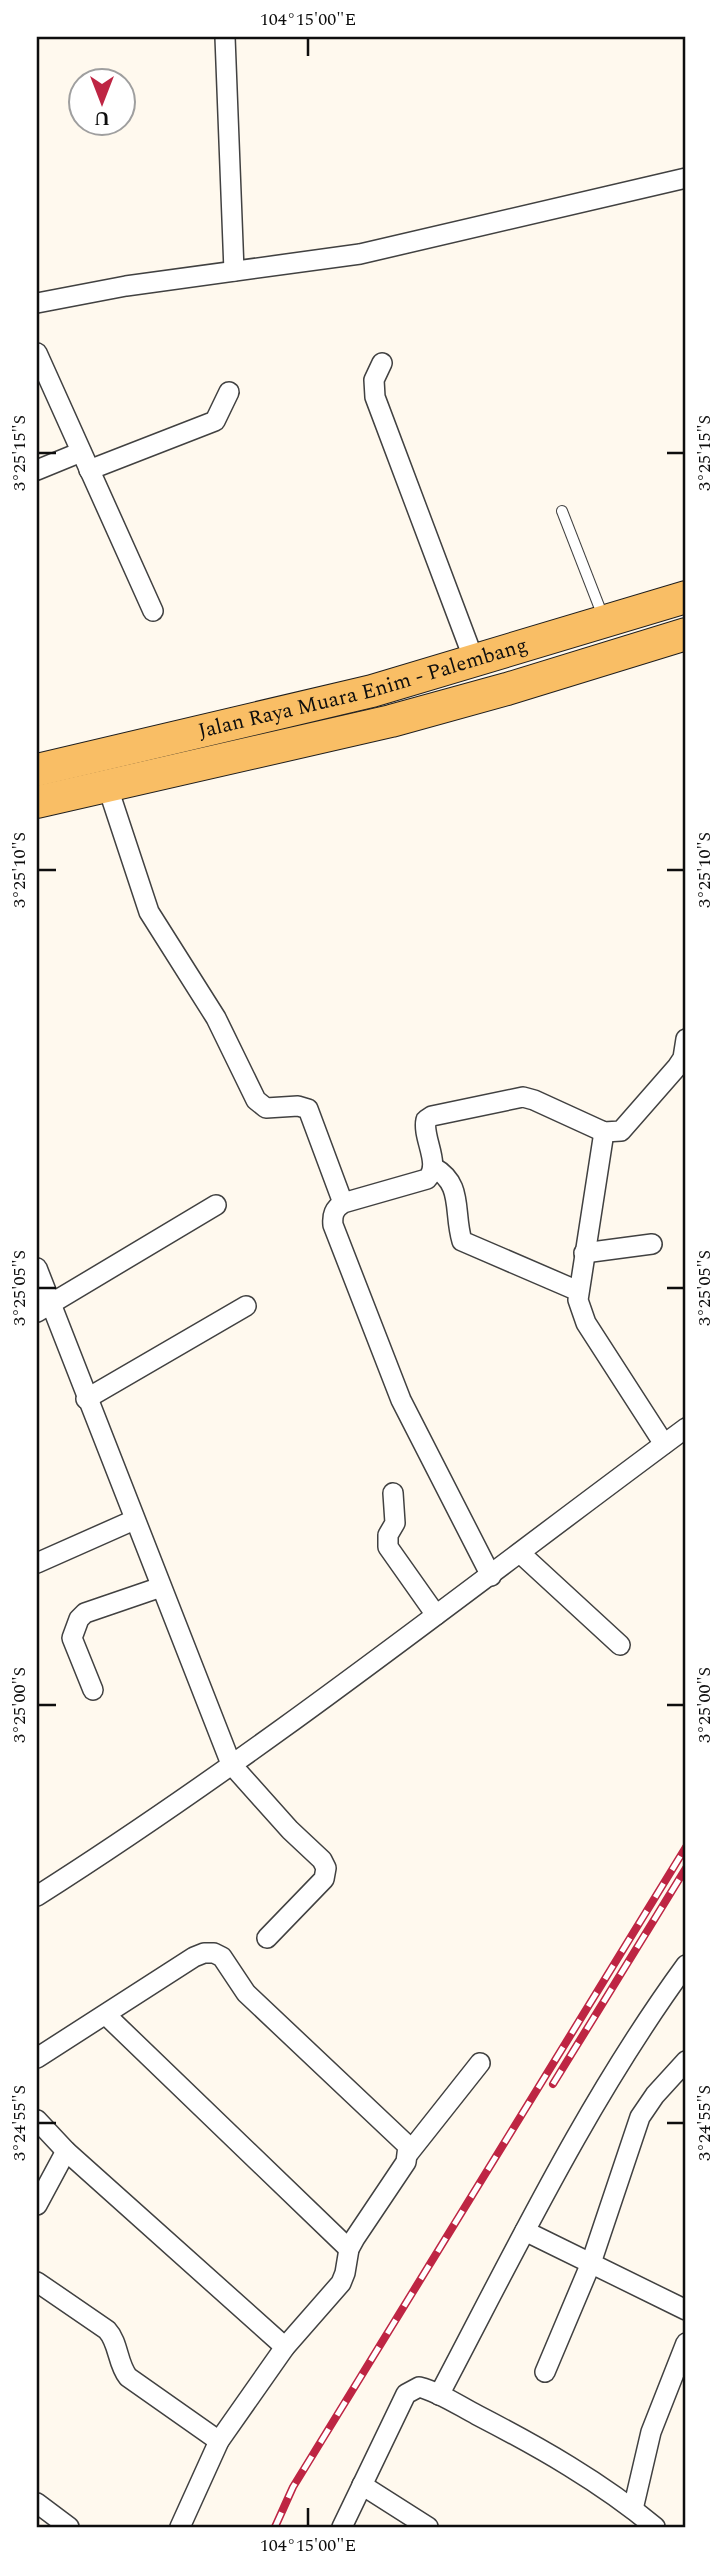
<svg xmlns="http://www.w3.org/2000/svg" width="723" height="2564" viewBox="0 0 723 2564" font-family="Spectral,serif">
  <rect width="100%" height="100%" fill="#fff9ee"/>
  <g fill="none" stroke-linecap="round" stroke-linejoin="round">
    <g stroke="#414141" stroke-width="12">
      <path id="lane" d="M562,511L604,619"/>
    </g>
    <g stroke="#414141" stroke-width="22">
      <g id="street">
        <path d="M225,37L234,271"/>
        <path d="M37,303L126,286L360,254L686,178"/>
        <path d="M37,353L153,611"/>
        <path d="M382,363L374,380L375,397L474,660"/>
        <path d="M37,470L81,452"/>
        <path d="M89,470L215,421L229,392"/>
        <path d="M107,785L149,912L216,1018L256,1100L266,1108L298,1106L308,1109L343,1203"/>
        <path d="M604,1132L578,1300L586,1323L664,1444"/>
        <path d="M433,1167C464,1184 453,1211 462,1241L578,1291"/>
        <path d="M584,1253L652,1244"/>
        <path d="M37,1268L231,1764L290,1830L322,1860L326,1868L324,1879L267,1938"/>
        <path d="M37,1312L216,1205"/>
        <path d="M86,1399L246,1306"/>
        <path d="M393,1493L395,1523L388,1535V1547L436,1615"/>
        <path d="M520,1553L620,1645"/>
        <path d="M37,1563L134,1520"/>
        <path d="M491,1576L401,1400L333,1225C332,1215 334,1209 343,1203L427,1179C442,1165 422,1138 426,1120L432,1116L523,1097L534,1100L604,1132L621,1131L677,1067L683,1058L686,1039"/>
        <path d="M93,1690L72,1638L79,1619L85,1613L161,1587"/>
        <path d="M37,1896C262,1753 472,1586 686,1428"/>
        <path d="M106,2015L349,2249"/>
        <path d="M37,2058L194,1957L204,1953H214L222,1957L246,1993L408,2146L406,2162L355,2238L349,2249L345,2273L341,2283L285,2347L219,2441L180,2527"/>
        <path d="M37,2120L66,2151L285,2347"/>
        <path d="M408,2154L480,2063"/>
        <path d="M37,2205L66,2151"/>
        <path d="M525,2231L686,2310"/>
        <path d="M37,2282L107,2330C119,2343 117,2363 128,2377L219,2441"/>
        <path d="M545,2372L591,2263L640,2117L655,2095L686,2061"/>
        <path d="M439,2395C516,2249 588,2099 686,1965"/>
        <path d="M362,2485L428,2527"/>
        <path d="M37,2503L69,2527"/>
        <path d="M633,2509L651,2432L686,2343"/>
        <path d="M342,2527L406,2394L419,2387C439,2392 458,2405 477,2415C539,2447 601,2482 655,2527"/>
      </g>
    </g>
    <g stroke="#1f1f1f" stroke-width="34">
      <g id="primary">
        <path id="s1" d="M37,770L372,691L686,597"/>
        <path d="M37,802L391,721L507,689L686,634"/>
      </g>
    </g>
    <use href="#lane" stroke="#fff" stroke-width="10"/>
    <use href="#street" stroke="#fff" stroke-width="19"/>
    <use href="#primary" stroke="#f9be65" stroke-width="32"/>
    <g stroke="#be2543" stroke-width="8">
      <g id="rail">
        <path d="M553,2084L686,1868"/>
        <path d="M275,2527L293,2487L686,1847"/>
      </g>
    </g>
    <use href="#rail" stroke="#fff" stroke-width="5" stroke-dasharray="16" stroke-linecap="butt"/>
  </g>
  <path fill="none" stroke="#0e0e0e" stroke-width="2.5" d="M308,38V56M38,453H56M667,453H684M38,870H56M667,870H684M38,1288H56M667,1288H684M38,1705H56M667,1705H684M38,2123H56M667,2123H684M308,2508V2526"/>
  <g text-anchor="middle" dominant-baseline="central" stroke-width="7" stroke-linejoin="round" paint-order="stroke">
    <g font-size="21" fill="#0e0e0e" stroke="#fff">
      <text stroke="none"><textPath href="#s1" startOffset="336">Jalan Raya Muara Enim - Palembang</textPath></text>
    </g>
  </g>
  <rect width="723" height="2564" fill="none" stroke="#ffffff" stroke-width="77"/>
  <g transform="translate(102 102) rotate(180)"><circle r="33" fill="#ffffff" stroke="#9f9f9f" stroke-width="2"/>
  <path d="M0-5L12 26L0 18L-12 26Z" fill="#be2543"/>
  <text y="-10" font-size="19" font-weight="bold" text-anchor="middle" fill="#0e0e0e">U</text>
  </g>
  <rect x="38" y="38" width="646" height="2488" fill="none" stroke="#0e0e0e" stroke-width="2.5"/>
  <g font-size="18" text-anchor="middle" fill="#0e0e0e">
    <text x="308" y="25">104°15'00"E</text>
    <text transform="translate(19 453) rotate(-90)" y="6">3°25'15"S</text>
    <text transform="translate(704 453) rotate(-90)" y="6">3°25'15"S</text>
    <text transform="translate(704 870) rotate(-90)" y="6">3°25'10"S</text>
    <text transform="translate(19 870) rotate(-90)" y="6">3°25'10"S</text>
    <text transform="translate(19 1288) rotate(-90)" y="6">3°25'05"S</text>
    <text transform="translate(704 1288) rotate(-90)" y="6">3°25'05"S</text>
    <text transform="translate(704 1705) rotate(-90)" y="6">3°25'00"S</text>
    <text transform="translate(19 1705) rotate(-90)" y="6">3°25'00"S</text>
    <text transform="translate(704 2123) rotate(-90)" y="6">3°24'55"S</text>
    <text transform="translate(19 2123) rotate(-90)" y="6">3°24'55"S</text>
    <text x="308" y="2551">104°15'00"E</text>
  </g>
</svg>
